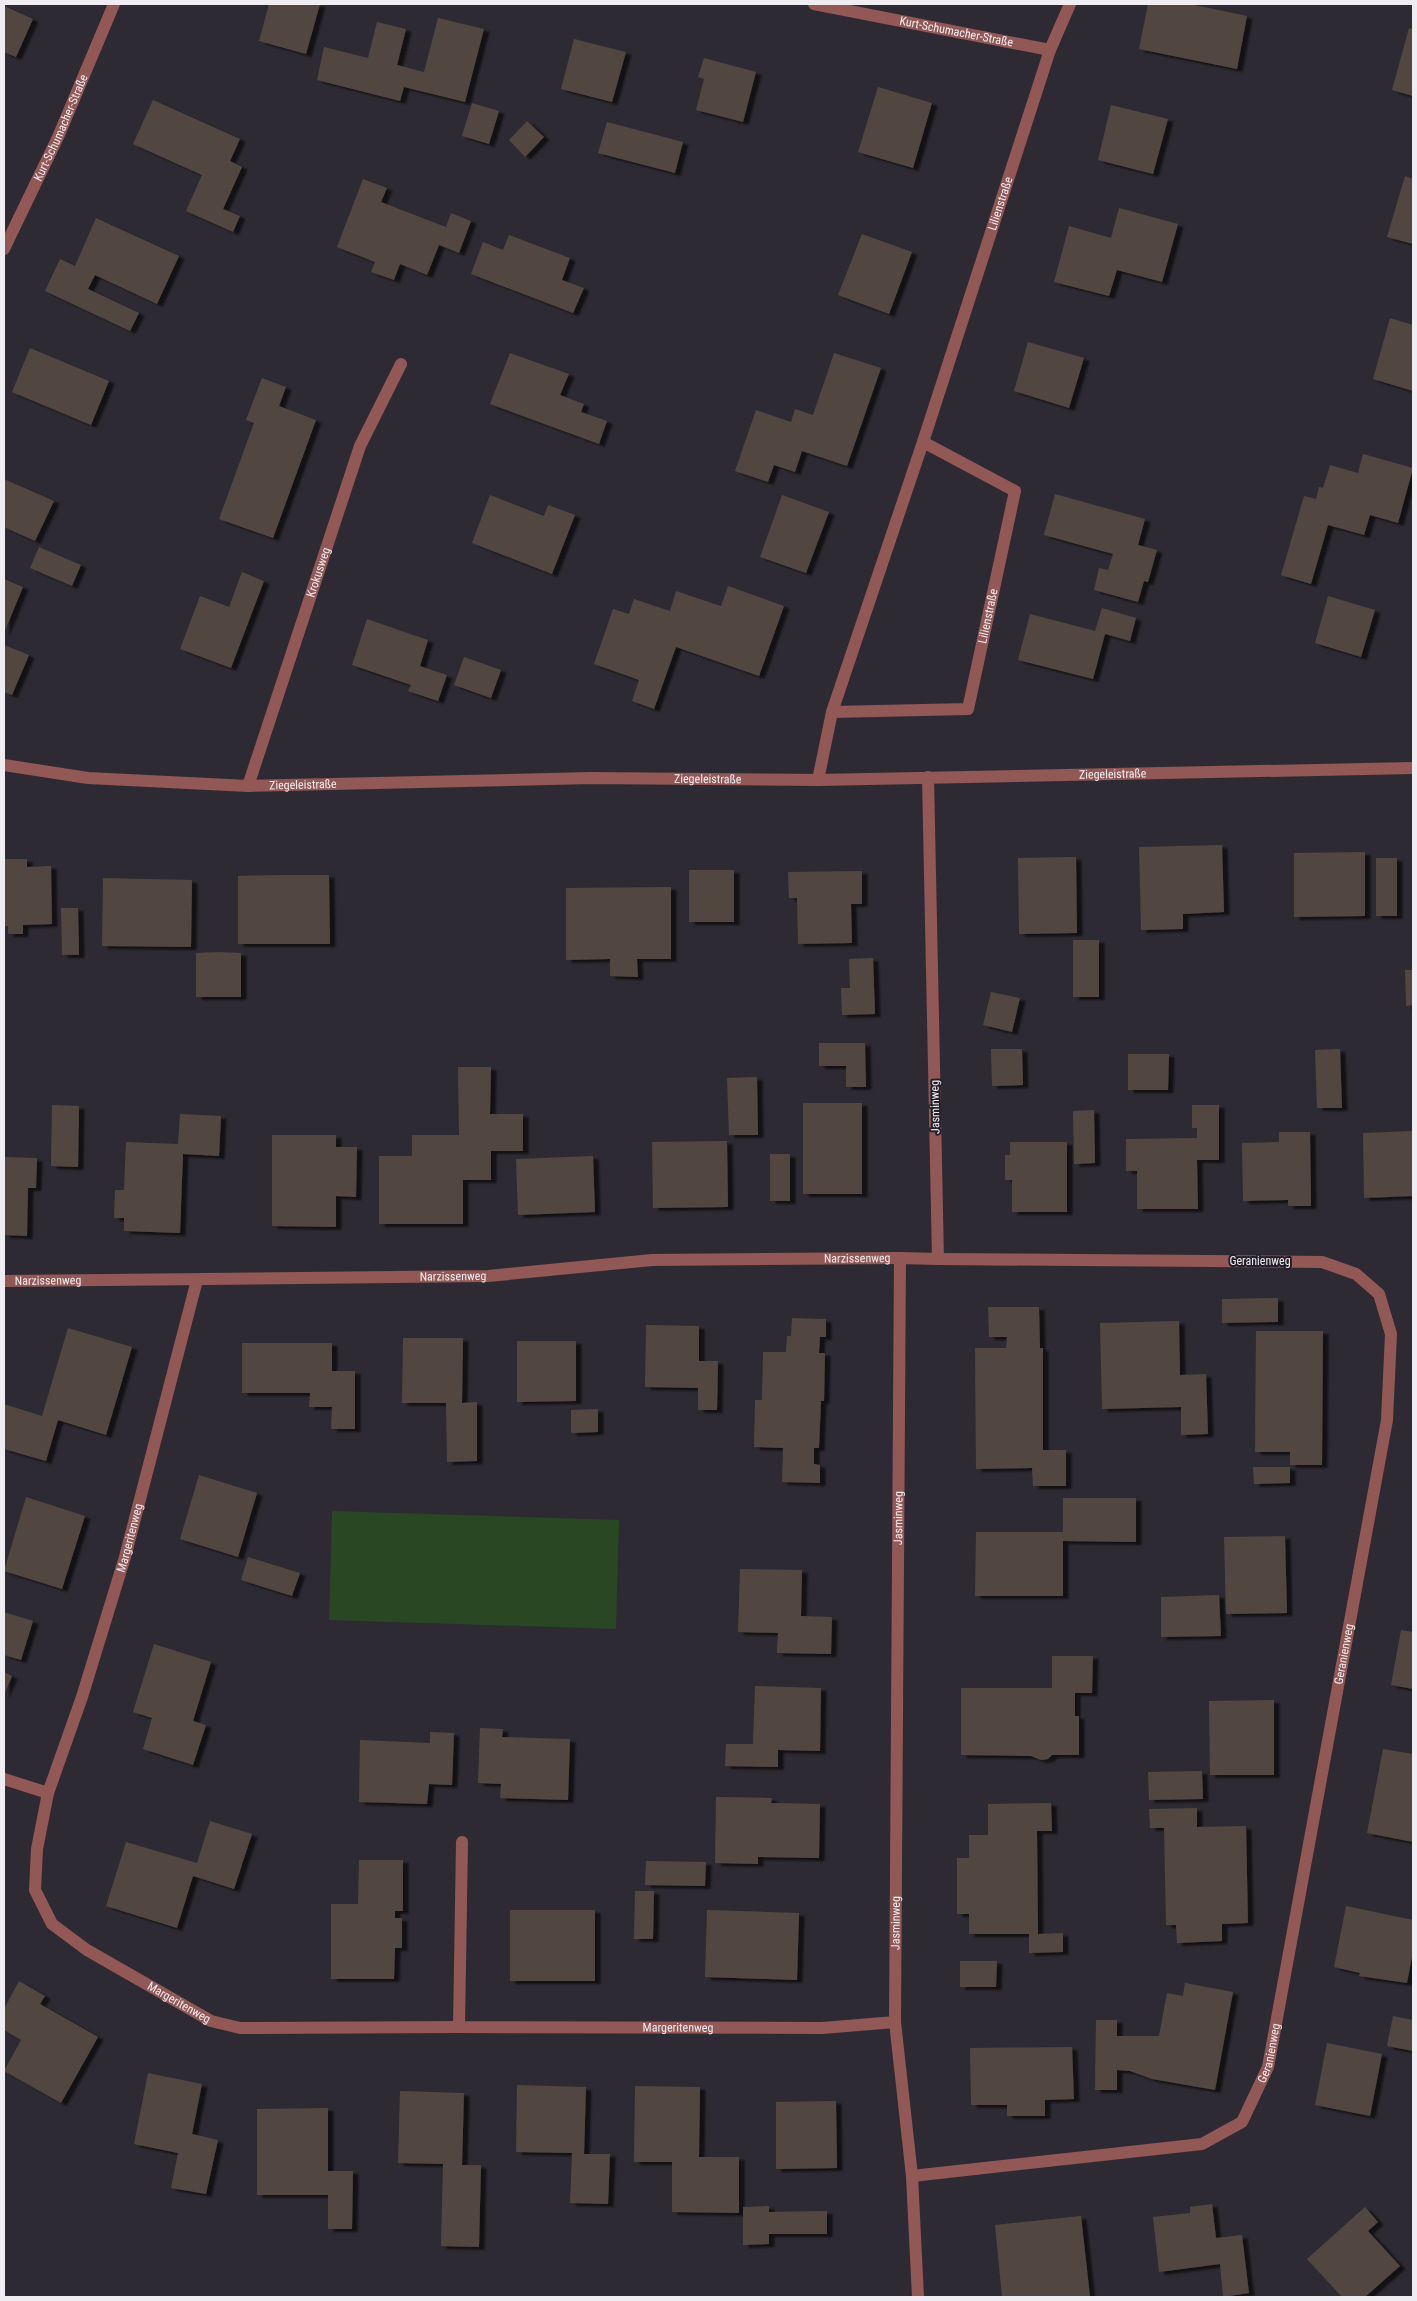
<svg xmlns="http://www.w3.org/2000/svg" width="1417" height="2301" viewBox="0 0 1417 2301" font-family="'Roboto Condensed',sans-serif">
  <defs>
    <filter id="shadow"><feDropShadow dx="5.5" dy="3" stdDeviation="1" flood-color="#0009"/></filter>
  </defs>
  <rect width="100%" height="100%" fill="#2e2a33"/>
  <path fill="#294723" d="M332,1511L619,1520L616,1629L329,1620Z"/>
  <g fill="#514740" filter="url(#shadow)">
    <path d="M269,4H320L306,54L259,41Z"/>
    <path d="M1148,4H1190L1247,16L1237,69L1139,49Z"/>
    <path d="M4,6L33,19L16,57L4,52Z"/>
    <path d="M438,18L484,29L465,102L404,87L400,101L317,80L324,47L368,58L377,22L406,29L397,65L424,72Z"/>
    <path d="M1409,28L1413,29V96L1392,90Z"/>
    <path d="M574,39L626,52L612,102L561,89Z"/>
    <path d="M704,58L756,72L743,122L696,110L704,79L698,77Z"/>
    <path d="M878,87L932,103L913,168L858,152Z"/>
    <path d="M153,100L240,139L230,161L242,167L223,209L240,216L233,232L186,211L202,175L133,144Z"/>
    <path d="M472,103L499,111L489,144L462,136Z"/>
    <path d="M1111,105L1168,119L1153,174L1098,160Z"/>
    <path d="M527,121L544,137L525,157L509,140Z"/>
    <path d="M607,122L683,142L675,173L598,153Z"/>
    <path d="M1405,176L1413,179V244L1387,237Z"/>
    <path d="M363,179L387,188L381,202L446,227L451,213L471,221L459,253L439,245L427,275L400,264L394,280L371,272L375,262L337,247Z"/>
    <path d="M1119,208L1178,224L1162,282L1117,270L1109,296L1054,282L1069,226L1111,238Z"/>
    <path d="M96,218L179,256L157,304L95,275L88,289L139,313L130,331L45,291L60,259L75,266Z"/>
    <path d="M862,234L912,252L889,314L838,295Z"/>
    <path d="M509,235L570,258L562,280L584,288L573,313L471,274L483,242L503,250Z"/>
    <path d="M1390,318L1413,325V391L1373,379Z"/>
    <path d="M1028,342L1084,358L1069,408L1014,391Z"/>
    <path d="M30,348L109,381L91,425L12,392Z"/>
    <path d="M510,353L569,374L560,395L584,404L581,412L607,421L599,444L490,404Z"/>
    <path d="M834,353L881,368L847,466L802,451L795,472L774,465L768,482L735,471L756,410L791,422L795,409L813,415Z"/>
    <path d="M262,378L286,387L279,406L316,420L273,538L219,519L254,423L246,420Z"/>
    <path d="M1363,454L1413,468L1398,523L1370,515L1364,535L1328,525L1311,584L1281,575L1304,496L1316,499L1319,487L1323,488L1330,465L1358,473Z"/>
    <path d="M4,479L54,501L35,541L4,527Z"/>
    <path d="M1055,494L1145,519L1138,545L1157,550L1148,582L1144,581L1138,602L1094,590L1099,568L1108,570L1113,554L1044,535Z"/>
    <path d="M490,495L544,516L548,505L575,515L552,574L472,543Z"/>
    <path d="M782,495L829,512L806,573L760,557Z"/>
    <path d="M39,547L81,565L72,586L30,568Z"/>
    <path d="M242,572L264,581L231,668L180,649L200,596L229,607Z"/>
    <path d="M4,579L23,587L4,633Z"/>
    <path d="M728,586L784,606L759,676L676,647L654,709L632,701L639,680L594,664L613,609L629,614L634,599L670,611L676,591L721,606Z"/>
    <path d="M1328,596L1375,610L1361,657L1315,643Z"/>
    <path d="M1102,608L1136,618L1130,641L1105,634L1093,679L1018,660L1030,614L1095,631Z"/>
    <path d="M367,619L428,640L420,666L447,675L438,701L408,691L411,685L352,665Z"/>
    <path d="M4,645L29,655L12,695L4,692Z"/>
    <path d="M464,657L501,670L491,698L454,685Z"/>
    <path d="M1222,845L1224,912L1183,914V929L1141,930L1139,847Z"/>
    <path d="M1365,852V916L1294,917V853Z"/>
    <path d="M1076,857L1077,933L1019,934L1018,858Z"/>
    <rect x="1376" y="858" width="21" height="58"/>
    <path d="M4,859H27V867L51,866L52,924L23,925V934H8V926H4Z"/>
    <rect x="689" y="870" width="45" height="52"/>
    <path d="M862,871V904H851L852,943L798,944L797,898H789L788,872Z"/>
    <path d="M283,875H329L330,944H238V876Z"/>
    <path d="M103,878L192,880L191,947L102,946Z"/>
    <path d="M671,887V959H637L638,977L610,976V959L566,960V888Z"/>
    <path d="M61,908H78L79,955H62Z"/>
    <rect x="1073" y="940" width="26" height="57"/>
    <path d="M218,952L241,953V997H196V953Z"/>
    <path d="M873,958L875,1014L842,1015L841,988H850L849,959Z"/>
    <path d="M1405,970H1413V1005L1406,1006Z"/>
    <path d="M991,992L1020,998L1012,1032L983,1025Z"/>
    <path d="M819,1043H865L866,1087H846V1066H819Z"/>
    <path d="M991,1049H1022L1023,1085L992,1086Z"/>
    <path d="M1340,1049L1342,1108H1317L1315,1050Z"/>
    <path d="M1128,1054H1169L1168,1090H1128Z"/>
    <path d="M458,1067H491L490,1114H523V1151H491V1180H463V1224H379V1156H412V1135H459Z"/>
    <path d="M757,1077L758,1135H729L727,1078Z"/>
    <rect x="803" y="1103" width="59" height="91"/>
    <path d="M52,1105L79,1106L78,1167L51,1166Z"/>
    <path d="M1192,1105H1219V1160H1197L1198,1209H1137V1171H1126V1139L1197,1138V1128H1192Z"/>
    <path d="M1094,1110L1095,1163L1074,1164L1073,1111Z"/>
    <path d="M180,1114L221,1116L219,1156L183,1154L180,1233L124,1231V1218H114L115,1190H124L126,1142L178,1144Z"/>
    <path d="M1413,1131V1196L1364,1198L1363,1133Z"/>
    <path d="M1279,1132H1310L1311,1206H1288V1200L1243,1201L1242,1143L1279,1142Z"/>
    <path d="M272,1135H336V1147H357L356,1197L336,1196V1227L272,1226Z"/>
    <path d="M727,1141L728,1207L653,1208L652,1142Z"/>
    <path d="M1010,1142H1067V1212H1012V1180H1005V1155H1010Z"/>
    <rect x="770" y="1154" width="20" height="47"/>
    <path d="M593,1156L595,1212L518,1215L516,1159Z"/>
    <path d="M4,1157L37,1158L36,1188H28L27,1236L4,1235Z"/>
    <path d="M1278,1298V1322L1222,1323V1299Z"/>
    <path d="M988,1307H1039L1040,1348H1043V1450H1066V1486H1033L1032,1468L976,1469L975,1348H1006L1007,1337H989Z"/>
    <path d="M792,1318L826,1319V1337H820L819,1353H825L824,1401H821L819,1448H814V1464L820,1465V1483L782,1482L783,1448L754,1447L755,1400H762L763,1352H786L787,1336H791Z"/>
    <path d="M1179,1321L1180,1375L1206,1374L1208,1434L1181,1435V1407L1102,1409L1100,1323Z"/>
    <path d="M646,1325L699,1326V1361H718L717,1410H698V1388L645,1387Z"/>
    <path d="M68,1328L132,1347L106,1435L58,1420L46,1461L4,1449V1404L42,1416Z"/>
    <path d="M1256,1331H1323L1322,1465H1290V1452H1255Z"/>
    <path d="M403,1338H463L462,1403L477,1402V1461L447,1462L446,1403H402Z"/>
    <path d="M517,1341H576V1401L517,1402Z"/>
    <path d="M242,1343H332V1371H355V1429H331L332,1407H309L310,1393H242Z"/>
    <path d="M598,1409V1432L571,1433V1410Z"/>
    <path d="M1253,1467H1290V1483L1254,1484Z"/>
    <path d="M199,1475L257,1493L238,1557L180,1539Z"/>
    <path d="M26,1497L85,1516L62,1589L4,1571Z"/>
    <path d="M1063,1498H1136V1542L1063,1541V1596H975L976,1532H1063Z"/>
    <path d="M1285,1536L1287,1613L1226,1614L1224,1537Z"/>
    <path d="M248,1557L300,1573L292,1596L241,1580Z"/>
    <path d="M740,1569L802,1570L801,1616L832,1617L831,1654L777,1653L778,1633L738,1632Z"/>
    <path d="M1219,1595L1221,1636L1161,1637V1597Z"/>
    <path d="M4,1612L33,1621L21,1660L4,1655Z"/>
    <path d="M1401,1630L1413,1632V1689L1391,1685Z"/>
    <path d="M154,1644L211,1662L193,1721L206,1725L193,1765L143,1749L152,1718L133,1712Z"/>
    <path d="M1052,1656H1093L1092,1693H1075V1716H1079V1755H1052L1048,1759L1041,1760L1031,1756L961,1755V1688H1052Z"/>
    <path d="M4,1672L12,1676L4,1695Z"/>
    <path d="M755,1686L821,1688L820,1751L778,1750V1767L725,1766L726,1744H753Z"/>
    <path d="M1274,1700V1775H1210L1209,1701Z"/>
    <path d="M480,1728L503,1729L502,1737L570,1739L568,1800L500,1798L501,1784L478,1783Z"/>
    <path d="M430,1732L454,1733L452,1785L429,1784L427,1804L359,1802L360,1740L430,1743Z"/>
    <path d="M1383,1749L1413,1754V1842L1367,1833Z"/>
    <path d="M1202,1771L1203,1799L1149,1800L1148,1772Z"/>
    <path d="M716,1797L772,1798L771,1803L820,1804L819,1858L758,1857V1864L715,1863Z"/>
    <path d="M1051,1803L1052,1831H1037L1038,1934L1063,1933V1952L1029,1953V1934H969V1914H957V1858H969V1835H988V1804Z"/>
    <path d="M1197,1808V1827L1246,1826L1248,1923L1222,1924V1941L1177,1943L1176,1925H1166L1164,1828H1150L1149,1809Z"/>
    <path d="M210,1821L252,1834L234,1889L193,1876L177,1928L106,1906L126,1842L197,1863Z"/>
    <path d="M359,1860H403V1911H395V1918H402V1948H395L394,1979H331V1904H358Z"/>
    <path d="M646,1861L706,1862L705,1886L645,1885Z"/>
    <path d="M635,1891H654L653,1939H634Z"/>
    <path d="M1346,1906L1413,1920V1951L1407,1983L1359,1976L1360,1973L1334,1967Z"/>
    <rect x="510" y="1910" width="85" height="71"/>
    <path d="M707,1910L799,1913L797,1980L705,1977Z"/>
    <path d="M960,1961H997L996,1987H960Z"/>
    <path d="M19,1981L45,1996L40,2004L98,2037L61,2103L4,2071L21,2040L4,2030V2009Z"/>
    <path d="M1185,1983L1233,1992L1215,2090L1152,2079L1130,2071L1117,2070V2090H1095L1096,2020H1117V2036H1159L1167,1993L1183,1996Z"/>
    <path d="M1393,2016L1413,2020V2051L1387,2046Z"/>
    <path d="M1327,2043L1382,2054L1370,2116L1315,2105Z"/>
    <path d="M1072,2047L1074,2099L1045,2100V2116H1007V2105H971L970,2048Z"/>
    <path d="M148,2073L202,2084L192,2134L218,2140L206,2194L171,2188L178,2153L134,2144Z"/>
    <path d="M517,2085L586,2087L584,2154H610L608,2204L570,2203L572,2153L516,2152Z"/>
    <path d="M635,2086L700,2087L699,2157H739V2213L672,2212V2162H634Z"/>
    <path d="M400,2091L464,2093L462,2165H481L479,2247L441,2246L443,2164L398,2163Z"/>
    <path d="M836,2101L837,2168L776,2169V2102Z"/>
    <path d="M328,2108V2171H353L352,2229H328V2195H257V2109Z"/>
    <path d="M1212,2204L1216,2238L1242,2235L1249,2293L1223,2297L1220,2264L1159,2272L1153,2217L1190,2213V2207Z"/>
    <path d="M769,2206V2212L827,2211V2234H769V2244L743,2245V2207Z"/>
    <path d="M1365,2207L1378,2222L1368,2231L1400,2266L1365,2297H1342L1307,2259Z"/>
    <path d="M1081,2216L1090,2297H1002L995,2225Z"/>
  </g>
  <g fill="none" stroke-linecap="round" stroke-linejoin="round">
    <path stroke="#925855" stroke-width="12" id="s1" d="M832,712L968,709L1015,491L923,442"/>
    <g stroke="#925855" stroke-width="12">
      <path id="s2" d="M814,4L1050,50L1070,4"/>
      <path id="s3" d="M4,249L58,137L114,4"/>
      <path id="s4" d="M4,765L88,778L248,786L591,778L818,780L1413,768"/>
      <path id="s5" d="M818,780L832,712L923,442L1050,50"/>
      <path id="s6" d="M248,786L360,446L401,364"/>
      <path id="s7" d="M4,1281L488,1276L652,1260L900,1258"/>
      <path id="s8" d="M4,1779L48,1793L37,1849L35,1890L52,1924L87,1950L211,2021L240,2028L459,2027"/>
      <path id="s9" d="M48,1793L82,1697L125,1557L197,1280"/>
      <path id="s10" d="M462,1842L459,2027L822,2028L895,2022"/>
      <path id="s11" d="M912,2176L1202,2144L1242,2122L1268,2067L1387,1420L1391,1334L1379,1294L1356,1274L1322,1262L938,1259"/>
      <path id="s12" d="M918,2297L912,2176L895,2022L900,1258L938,1259L928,777"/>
    </g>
  </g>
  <g text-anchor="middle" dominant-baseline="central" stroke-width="4" stroke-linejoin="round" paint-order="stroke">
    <g font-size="12" fill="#efecf2" stroke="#242029">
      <text stroke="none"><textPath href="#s2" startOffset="145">Kurt-Schumacher-Straße</textPath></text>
      <text stroke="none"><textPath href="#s3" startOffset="134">Kurt-Schumacher-Straße</textPath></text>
      <text stroke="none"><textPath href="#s5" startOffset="605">Lilienstraße</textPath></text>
      <text stroke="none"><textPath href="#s6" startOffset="225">Krokusweg</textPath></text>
      <text stroke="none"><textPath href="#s1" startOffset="231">Lilienstraße</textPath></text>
      <text stroke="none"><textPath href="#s4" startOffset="1110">Ziegeleistraße</textPath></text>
      <text stroke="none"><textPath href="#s4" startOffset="705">Ziegeleistraße</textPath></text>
      <text stroke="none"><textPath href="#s4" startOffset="300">Ziegeleistraße</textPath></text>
      <text transform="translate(935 1107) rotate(-91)">Jasminweg</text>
      <text stroke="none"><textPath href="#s7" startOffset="854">Narzissenweg</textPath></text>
      <text x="1260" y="1261">Geranienweg</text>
      <text stroke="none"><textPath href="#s7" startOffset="449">Narzissenweg</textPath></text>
      <text stroke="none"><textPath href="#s7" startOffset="44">Narzissenweg</textPath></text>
      <text stroke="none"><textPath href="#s12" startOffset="780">Jasminweg</textPath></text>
      <text stroke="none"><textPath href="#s9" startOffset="268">Margeritenweg</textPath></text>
      <text stroke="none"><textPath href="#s11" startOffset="818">Geranienweg</textPath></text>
      <text stroke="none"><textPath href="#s12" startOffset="375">Jasminweg</textPath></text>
      <text stroke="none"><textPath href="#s8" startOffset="332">Margeritenweg</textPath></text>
      <text stroke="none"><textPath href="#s10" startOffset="404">Margeritenweg</textPath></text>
      <text stroke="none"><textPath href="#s11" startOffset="412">Geranienweg</textPath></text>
    </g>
  </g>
  <rect width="1417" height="2301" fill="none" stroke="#efecf2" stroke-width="10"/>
</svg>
